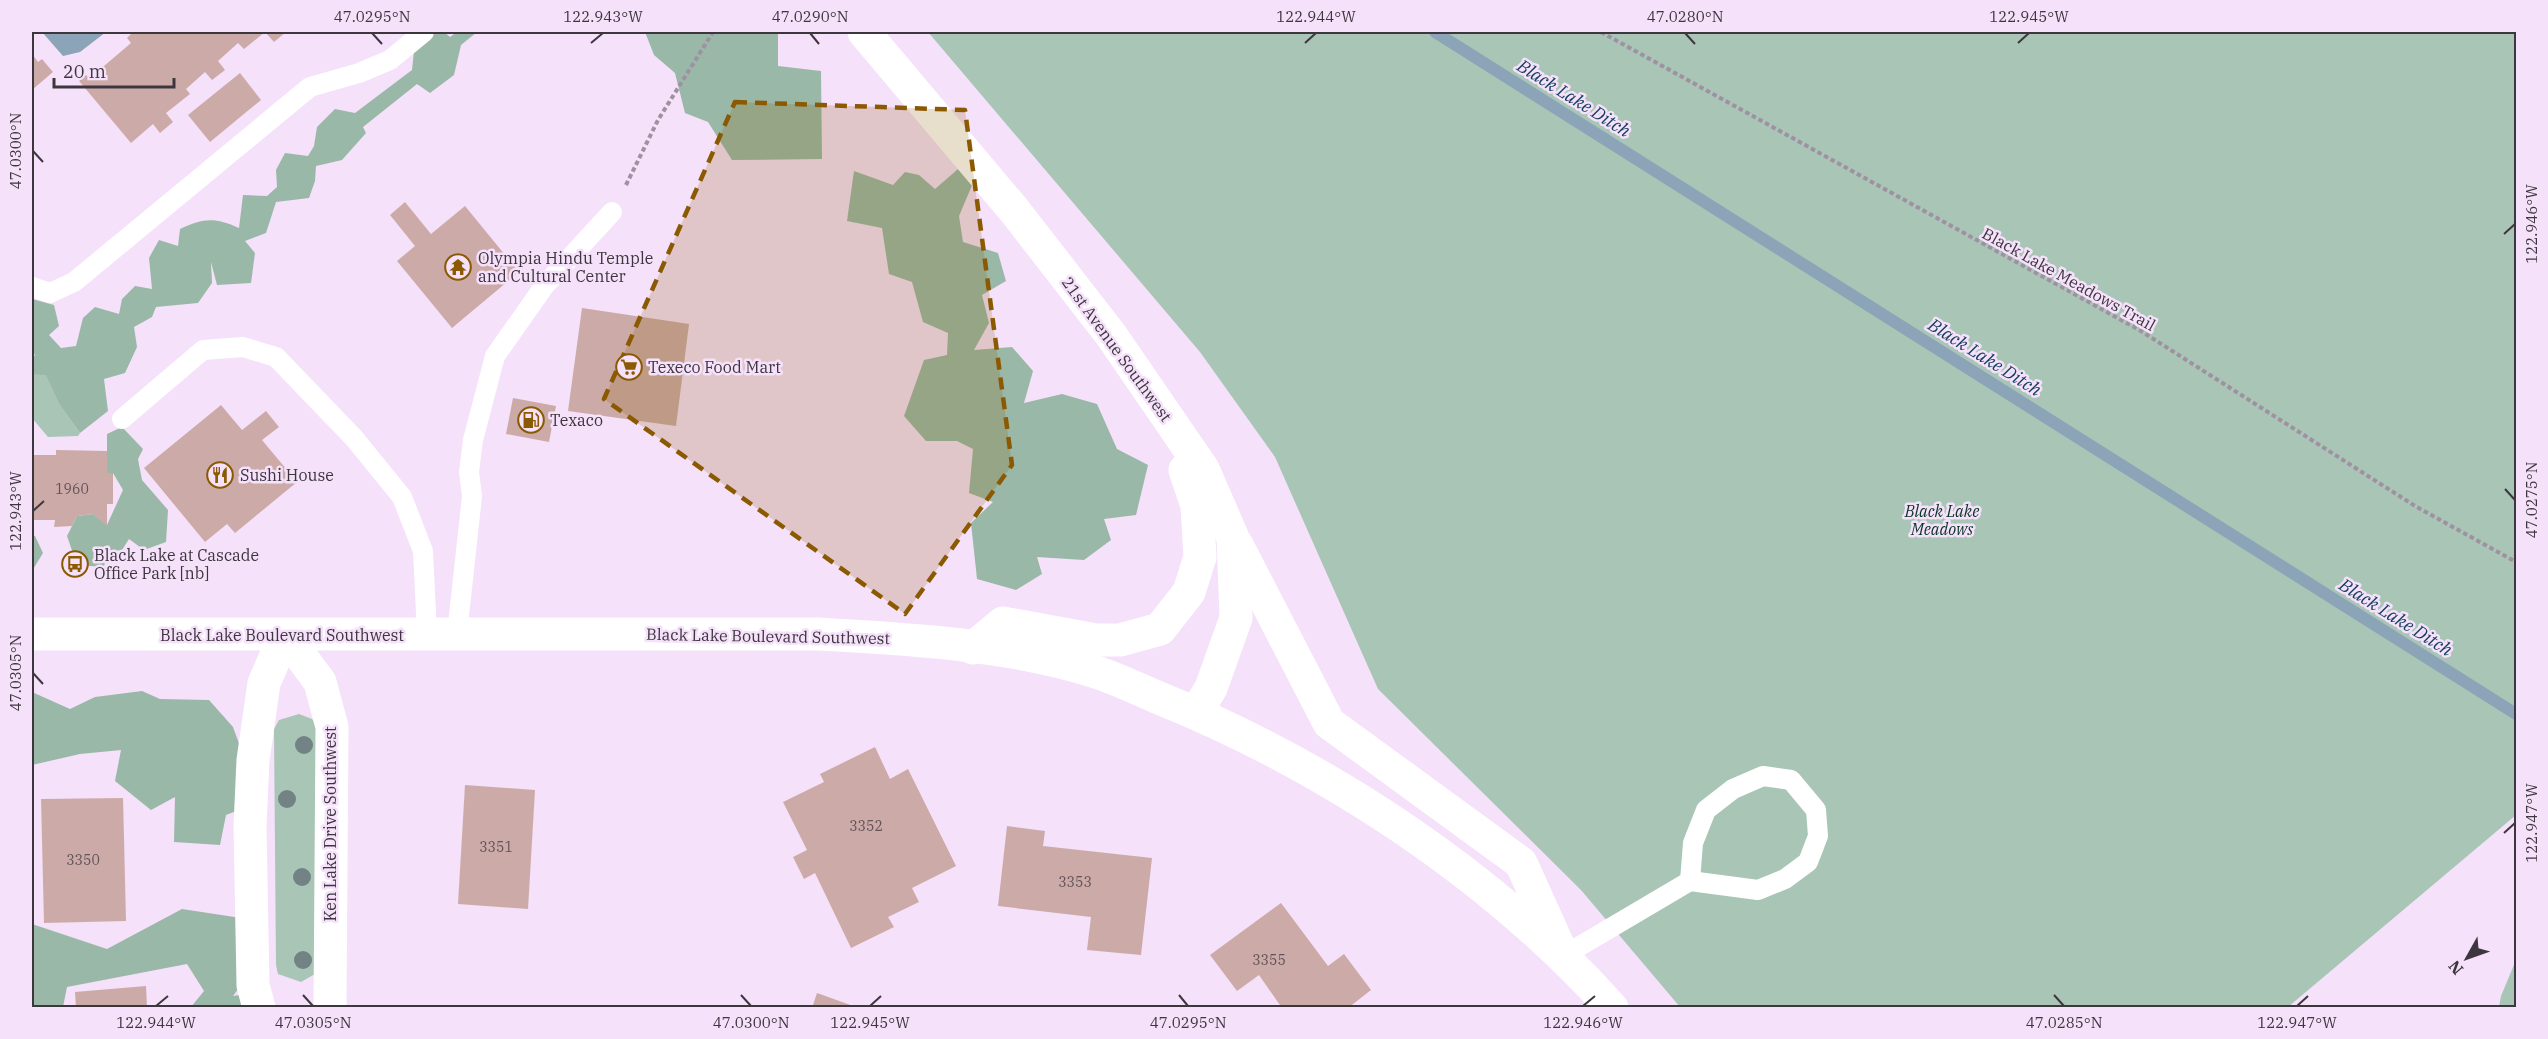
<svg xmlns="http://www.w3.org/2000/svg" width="2548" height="1039" viewBox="0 0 2548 1039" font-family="'IBM Plex Serif',serif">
  <rect width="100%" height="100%" fill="#f5e1fa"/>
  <g fill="#a8c5b6">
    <path d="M928,32H2516V815L2288,1007H1680L1581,890L1378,689L1275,457L1200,352Z"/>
    <path d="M32,374H46L59,404L80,433L78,436L48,437L32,418Z"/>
    <path d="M299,714L312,719L317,725L315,974L301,982L278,974L276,965L274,729L279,720Z"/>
    <path d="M2516,960V1007H2499L2501,996Z"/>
  </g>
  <g fill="#99b8a8">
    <path d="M431,32H444L450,37L457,32H477L461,45L454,75L430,93L417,84L363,127L366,133L342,160L316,166L315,181L309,198L276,202L266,233L245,241L255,253L251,283L217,285L211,262L212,283L198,303L156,307L152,317L134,327L137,347L125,373L104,379L108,411L80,433L59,404L46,375L32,374V358L35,355L32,350V299L54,305L59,326L49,335L61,348L76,346L83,318L95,307L119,314L122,299L135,286L152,289L149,258L159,240L178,246L180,229C203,218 215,217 239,228L243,195L267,196L277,187L276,170L285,153L308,156L314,146L317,127L335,109L355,113L412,70L415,42Z"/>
    <path d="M645,32H778V66L821,71L822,159L732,160L708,122L685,113L675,73L654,55Z"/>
    <path d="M958,169L973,183L959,216L963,242L998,253L1006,281L982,295L989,323L974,350L1012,347L1033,371L1024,403L1062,394L1097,404L1117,449L1148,465L1136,515L1104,519L1111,540L1084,560L1037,557L1042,574L1016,590L977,579L971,523L993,502L969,493L973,449L957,441H926L904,416L924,360L947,355L948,333L923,322L912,282L889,274L882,228L847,221L854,171L893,185L905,172L919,175L935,189Z"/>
    <path d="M122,427L143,449L138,459L142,480L168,510L166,542L144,550L129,539L122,550L113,551L103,567L77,565L67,536L77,516L93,514L107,525L123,490L113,473H107V434Z"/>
    <path d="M32,535L35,536L43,553L32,571Z"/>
    <path d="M142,691L160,699L209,700L233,727L241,749L252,805L226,815L220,845L174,842L175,797L151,810L115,781L121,750L80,754L32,765V692L70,709L95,697Z"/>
    <path d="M182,909L241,918L262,957L233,996L257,992L264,1007H191L204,991L187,964L67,987L63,1007L32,1008V924L107,949Z"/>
  </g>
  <path fill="#8ba4b8" d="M42,32H106L80,52L63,56Z"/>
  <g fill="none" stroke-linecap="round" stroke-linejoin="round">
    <path stroke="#8ba4b8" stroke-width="12" d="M1435,32L2516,714"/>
  </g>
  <g fill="#ccaaa8">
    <path d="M129,32H265L244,49L238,43L218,61L225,70L212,80L205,72L186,89L190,94L166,113L173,122L160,133L153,124L131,143L79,81L86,75L90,78L131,43L127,38L131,34Z"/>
    <path d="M265,32H286L274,42Z"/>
    <path d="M32,54L38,62L42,59L53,72L32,90Z"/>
    <path d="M240,73L261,100L210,142L188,115Z"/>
    <path d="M405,202L431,234L465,206L519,272L452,328L397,261L415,246L390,215Z"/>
    <path d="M582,308L689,324L676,426L568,411Z"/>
    <path d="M513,398L556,406L549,442L506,434Z"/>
    <path d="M221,405L242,430L266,411L279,427L262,440L297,482L235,533L227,524L205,542L144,468Z"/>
    <path d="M56,450L107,451V473H113V504H107V526L93,514L77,516L72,526L54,527L55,520H34V526H32V455H56Z"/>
    <path d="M875,747L890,779L908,769L956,866L912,888L919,902L888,917L894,927L851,948L815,873L804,879L793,857L807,850L783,802L824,782L820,774Z"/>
    <path d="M465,785L535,790L528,909L458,904Z"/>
    <path d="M123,798L126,921L44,923L41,799Z"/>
    <path d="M1007,826L1045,831L1043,846L1152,858L1141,955L1087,950L1091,917L998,906Z"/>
    <path d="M1281,903L1328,966L1344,954L1371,990L1348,1008H1282L1259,975L1237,991L1210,955Z"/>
    <path d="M146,986L147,1008H76L75,992Z"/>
    <path d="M817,993L856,1007V1008H812Z"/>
    <path d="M461,1005L501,1006V1008H460Z"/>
  </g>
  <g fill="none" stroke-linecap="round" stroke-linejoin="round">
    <g stroke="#9f91a2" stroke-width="4" stroke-dasharray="4.5 3" stroke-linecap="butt">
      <path d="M1601,32L2141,331L2415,506L2516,562"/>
      <path d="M626,185L658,120L713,32"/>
    </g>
    <g stroke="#fff" stroke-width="20">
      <path d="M32,287L50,293L74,282L310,87L359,73L390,60L424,32"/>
      <path d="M122,419L203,350L243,347L276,357L354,438L402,497L423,551L427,634"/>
      <path d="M457,634L472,496L469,472L473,440L495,356L545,285L612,212"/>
      <path d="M1563,956L1690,881L1758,890L1785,879L1808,862L1818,836L1816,810L1791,780L1763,776L1733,789L1706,810L1693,843L1690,881"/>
    </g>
    <g stroke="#fff" stroke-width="33">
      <path d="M285,635L320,682L332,727L330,1008"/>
      <path d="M259,1008L253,985L250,826L253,760L264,683L285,635"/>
    </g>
    <g stroke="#fff" stroke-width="33">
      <path d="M864,32L1014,210L1111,335L1203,469L1233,538L1236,618L1211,688L1196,713"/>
      <path d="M1237,545L1329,723L1521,863L1559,947"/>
      <path d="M32,634H818C908,639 1009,644 1096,672C1117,679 1138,689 1159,698C1325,765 1491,874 1612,1008"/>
      <path d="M973,648L1003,623L1096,640H1120L1160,629L1189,592L1200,557L1197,506L1185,470"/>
    </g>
  </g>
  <g fill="#738284">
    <circle cx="304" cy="745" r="9"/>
    <circle cx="287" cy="799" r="9"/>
    <circle cx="302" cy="877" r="9"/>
    <circle cx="303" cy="960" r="9"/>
  </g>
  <path fill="#8a5901" fill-opacity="0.2" stroke="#8a5901" stroke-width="4.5" stroke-dasharray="12 8" stroke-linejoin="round" d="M735,102L965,110L1012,465L905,614L604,399Z"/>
  <path fill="none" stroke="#3e363f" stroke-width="2" d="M372,33L382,44M810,33L819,44M1685,33L1695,44M591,43L603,33M1305,43L1316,33M2018,43L2029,33M33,151L43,162M2504,234L2515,224M2505,489L2515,500M33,511L44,501M33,673L43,684M2504,833L2515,823M303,995L313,1006M741,995L751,1006M1179,995L1188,1006M2054,995L2064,1006M156,1006L168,996M870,1006L881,996M1583,1006L1595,996M2297,1006L2308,996"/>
  <defs>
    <g id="temple-ring" transform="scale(1.35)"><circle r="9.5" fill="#f5e1fa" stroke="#8a5901" stroke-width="1.5"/><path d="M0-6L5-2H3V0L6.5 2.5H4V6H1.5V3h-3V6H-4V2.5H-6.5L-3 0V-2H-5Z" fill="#8a5901"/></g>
    <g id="supermarket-ring" transform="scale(1.35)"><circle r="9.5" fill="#f5e1fa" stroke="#8a5901" stroke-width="1.5"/><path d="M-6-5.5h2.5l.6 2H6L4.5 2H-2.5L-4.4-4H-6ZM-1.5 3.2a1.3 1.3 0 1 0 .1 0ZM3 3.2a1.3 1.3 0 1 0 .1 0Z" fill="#8a5901"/></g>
    <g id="fuel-ring" transform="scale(1.35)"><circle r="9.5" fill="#f5e1fa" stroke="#8a5901" stroke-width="1.5"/><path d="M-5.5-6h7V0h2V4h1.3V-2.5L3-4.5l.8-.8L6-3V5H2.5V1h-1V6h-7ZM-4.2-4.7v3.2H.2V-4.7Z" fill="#8a5901"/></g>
    <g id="restaurant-ring" transform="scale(1.35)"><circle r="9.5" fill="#f5e1fa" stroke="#8a5901" stroke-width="1.5"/><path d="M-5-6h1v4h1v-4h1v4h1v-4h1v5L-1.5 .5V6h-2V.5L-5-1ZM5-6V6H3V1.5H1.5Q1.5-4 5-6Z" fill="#8a5901"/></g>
    <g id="bus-ring" transform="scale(1.35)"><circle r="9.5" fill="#f5e1fa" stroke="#8a5901" stroke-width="1.5"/><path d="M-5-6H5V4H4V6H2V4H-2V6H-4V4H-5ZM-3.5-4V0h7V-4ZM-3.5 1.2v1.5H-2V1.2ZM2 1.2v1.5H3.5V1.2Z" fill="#8a5901"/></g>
  </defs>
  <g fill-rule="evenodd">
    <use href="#temple-ring" x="458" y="267"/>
    <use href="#supermarket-ring" x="629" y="367"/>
    <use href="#fuel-ring" x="531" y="420"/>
    <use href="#restaurant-ring" x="220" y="475"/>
    <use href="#bus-ring" x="75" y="564"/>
  </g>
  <g text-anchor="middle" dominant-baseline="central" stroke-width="5" stroke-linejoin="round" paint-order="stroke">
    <g font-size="14" fill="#625359">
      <text x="72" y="489">1960</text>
      <text x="866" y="826">3352</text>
      <text x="496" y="847">3351</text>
      <text x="83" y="860">3350</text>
      <text x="1075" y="882">3353</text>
      <text x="1269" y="960">3355</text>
    </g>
    <g font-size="16" fill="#3e363f" stroke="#f5e1fa" text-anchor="start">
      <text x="478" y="258">Olympia Hindu Temple<tspan x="478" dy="18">and Cultural Center</tspan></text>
      <text x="648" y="367">Texeco Food Mart</text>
      <text x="550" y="420">Texaco</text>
      <text x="240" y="475">Sushi House</text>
      <text x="94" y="555">Black Lake at Cascade<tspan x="94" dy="18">Office Park [nb]</tspan></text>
    </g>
    <g font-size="16" fill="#3e363f" stroke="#f5e1fa">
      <text transform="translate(2069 279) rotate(29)">Black Lake Meadows Trail</text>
      <text transform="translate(1117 349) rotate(54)">21st Avenue Southwest</text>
      <text x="282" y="635">Black Lake Boulevard Southwest</text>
      <text transform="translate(768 636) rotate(1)">Black Lake Boulevard Southwest</text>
      <text transform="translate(330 824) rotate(-90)">Ken Lake Drive Southwest</text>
    </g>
    <g font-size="16" font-style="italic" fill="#083423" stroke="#f5e1fa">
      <text x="1942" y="511">Black Lake<tspan x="1942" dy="18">Meadows</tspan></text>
    </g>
    <g font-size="18" font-style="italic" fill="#123e5c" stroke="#f5e1fa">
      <text transform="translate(1574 98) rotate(32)">Black Lake Ditch</text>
      <text transform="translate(1985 357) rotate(32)">Black Lake Ditch</text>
      <text transform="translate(2396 617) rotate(32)">Black Lake Ditch</text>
    </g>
  </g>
  <rect width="2548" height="1039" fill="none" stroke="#f5e1fa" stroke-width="66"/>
  <g transform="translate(2467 958) rotate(230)" stroke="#f5e1fa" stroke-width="4.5" paint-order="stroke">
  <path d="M0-4.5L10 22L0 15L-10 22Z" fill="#3e363f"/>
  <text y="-9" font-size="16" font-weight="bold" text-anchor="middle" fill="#3e363f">N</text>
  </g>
  <path d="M54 78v9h120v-9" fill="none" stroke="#3e363f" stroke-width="3"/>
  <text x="63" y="78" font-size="18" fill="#3e363f" stroke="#f5e1fa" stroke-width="4.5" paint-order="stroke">20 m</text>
  <rect x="33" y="33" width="2482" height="973" fill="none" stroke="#3e363f" stroke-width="2"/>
  <g font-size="15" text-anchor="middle" fill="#3e363f">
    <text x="372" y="22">47.0295°N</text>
    <text x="603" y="22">122.943°W</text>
    <text x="810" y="22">47.0290°N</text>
    <text x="1316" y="22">122.944°W</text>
    <text x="1685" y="22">47.0280°N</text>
    <text x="2029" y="22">122.945°W</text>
    <text transform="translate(16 151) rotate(-90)" y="5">47.0300°N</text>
    <text transform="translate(2532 224) rotate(-90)" y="5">122.946°W</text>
    <text transform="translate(2532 500) rotate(-90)" y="5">47.0275°N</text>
    <text transform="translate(16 511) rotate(-90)" y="5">122.943°W</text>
    <text transform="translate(16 673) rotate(-90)" y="5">47.0305°N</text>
    <text transform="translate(2532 823) rotate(-90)" y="5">122.947°W</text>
    <text x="156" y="1028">122.944°W</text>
    <text x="313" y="1028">47.0305°N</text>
    <text x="751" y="1028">47.0300°N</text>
    <text x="870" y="1028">122.945°W</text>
    <text x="1188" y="1028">47.0295°N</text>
    <text x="1583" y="1028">122.946°W</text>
    <text x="2064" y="1028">47.0285°N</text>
    <text x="2297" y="1028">122.947°W</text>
  </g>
</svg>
